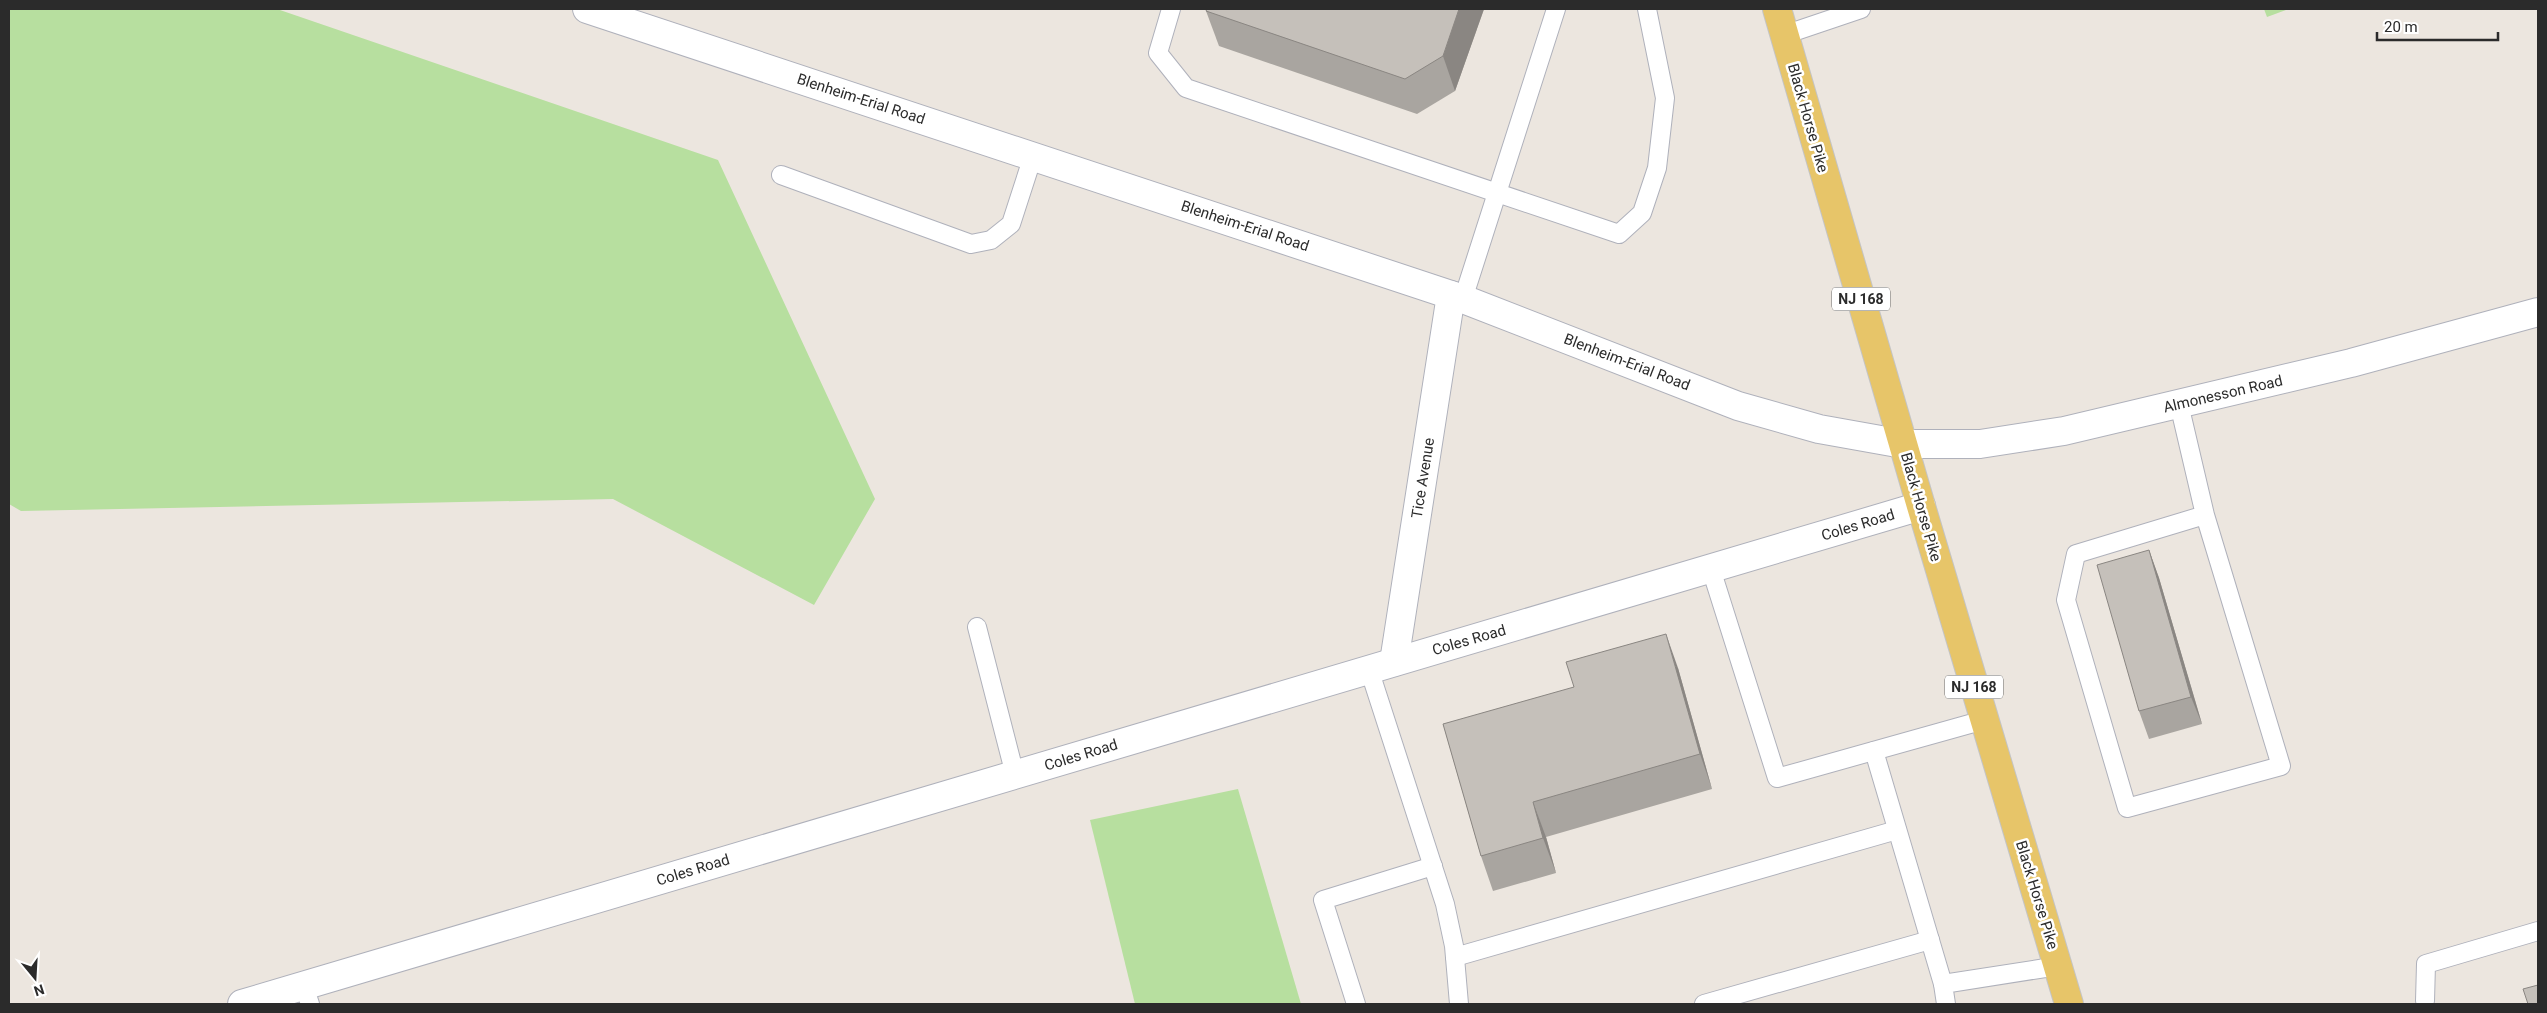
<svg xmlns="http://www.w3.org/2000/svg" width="2547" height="1013" viewBox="0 0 2547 1013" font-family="Roboto,sans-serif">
  <rect width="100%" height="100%" fill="#ece6df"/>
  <g fill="#b7df9f">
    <path d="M9,9H277L718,160L875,499L814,605L613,499L21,511L9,504Z"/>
    <path d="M2264,9H2289L2267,17Z"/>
    <path d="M1238,789L1301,1004H1135L1090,820Z"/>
  </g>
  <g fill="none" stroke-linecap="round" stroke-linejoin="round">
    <g stroke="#afb1bb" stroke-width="20">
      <g id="service">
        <path d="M1171,9L1158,53L1186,88L1619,234L1642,213L1657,168L1665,98L1647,9"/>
        <path d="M1784,35L1861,9"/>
        <path d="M781,175L971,244L991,240L1011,224L1033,156"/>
        <path d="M1463,299L1556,9"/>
        <path d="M2179,404L2205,515L2076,554L2066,600L2127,808L2281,766L2205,515"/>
        <path d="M1711,569L1777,778L1984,720"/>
        <path d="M977,627L1015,775"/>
        <path d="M1369,669L1445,904L1454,946L1459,1004"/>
        <path d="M1874,751L1943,984"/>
        <path d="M1455,957L1897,830"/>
        <path d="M304,986L310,1004"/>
        <path d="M2425,1001L2426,964L2538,931"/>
        <path d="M1356,1004L1323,900L1433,866"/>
        <path d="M1704,1004L1930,940"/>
        <path d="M1946,1004L1943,984L2058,966"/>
      </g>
    </g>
    <g stroke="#afb1bb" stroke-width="30">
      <g id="tertiary">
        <path d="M1394,662L1451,295"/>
        <path d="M242,1004L1921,506"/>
      </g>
    </g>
    <g stroke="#afb1bb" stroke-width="30">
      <path id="secondary" d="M587,9L1463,299L1738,406L1819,429L1903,444H1980L2064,431L2351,363L2538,312"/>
    </g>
    <g stroke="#c4c4c4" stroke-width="30">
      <path id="primary" d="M1777,9L1921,506L2069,1004"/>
    </g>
    <use href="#service" stroke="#fff" stroke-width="18"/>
    <use href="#tertiary" stroke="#fff" stroke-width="28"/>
    <use href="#secondary" stroke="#fff" stroke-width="28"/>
    <use href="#primary" stroke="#e7c569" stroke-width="28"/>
  </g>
  <g fill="#a9a5a0">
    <path d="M1207,9H1484L1455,91L1417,114L1219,46L1206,11Z"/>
    <path d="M2149,550L2159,578L2202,724L2149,739L2139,711Z"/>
    <path d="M1678,668L1712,789L1546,837L1556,873L1493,891L1481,856L1443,724Z"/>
  </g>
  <g fill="#8a8682">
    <path d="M1459,9H1484L1455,91L1443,56Z"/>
    <path d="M2149,550L2159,578L2202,724L2191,697Z"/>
    <path d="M1666,634L1678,668L1712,789L1700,754Z"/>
    <path d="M1533,802L1546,837L1556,873L1543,838Z"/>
  </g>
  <g fill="#c5c0ba" stroke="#8a8682">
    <path d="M1207,9H1459L1443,56L1405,79L1206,11Z"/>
    <path d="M2149,550L2191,697L2139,711L2097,565Z"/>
    <path d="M1666,634L1700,754L1533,802L1543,838L1481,856L1443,724L1574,687L1566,662Z"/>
    <path d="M2538,985V1004H2528L2523,989Z"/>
  </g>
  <g text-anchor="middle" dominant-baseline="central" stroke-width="5" stroke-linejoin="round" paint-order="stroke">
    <g fill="#fff" stroke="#6b6b6b" stroke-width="1">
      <rect x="1832" y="287.5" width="58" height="23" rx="4"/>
      <rect x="1945" y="675.5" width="58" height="23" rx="4"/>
    </g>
    <g font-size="14" font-weight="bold" fill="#2b2b2b">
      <text x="1861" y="299">NJ 168</text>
      <text x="1974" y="687">NJ 168</text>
    </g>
    <g font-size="15" fill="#2b2b2b" stroke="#fff">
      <text transform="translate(861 99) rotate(18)">Blenheim-Erial Road</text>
      <text transform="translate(1808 118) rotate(74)">Black Horse Pike</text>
      <text transform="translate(1245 226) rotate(18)">Blenheim-Erial Road</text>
      <text transform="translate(1627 362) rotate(21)">Blenheim-Erial Road</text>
      <text transform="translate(2223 394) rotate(-13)">Almonesson Road</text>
      <text transform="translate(1423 478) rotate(-81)">Tice Avenue</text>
      <text transform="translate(1921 507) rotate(74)">Black Horse Pike</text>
      <text transform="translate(1858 525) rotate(-17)">Coles Road</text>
      <text transform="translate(1469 640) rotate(-16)">Coles Road</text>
      <text transform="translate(1081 755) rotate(-17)">Coles Road</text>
      <text transform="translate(693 870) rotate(-17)">Coles Road</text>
      <text transform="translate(2037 895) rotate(73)">Black Horse Pike</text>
    </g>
  </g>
  <rect width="2547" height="1013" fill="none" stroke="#2b2b2b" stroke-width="20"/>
  <g transform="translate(35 978) rotate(162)" stroke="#ffffff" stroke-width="4" paint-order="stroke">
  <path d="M0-4L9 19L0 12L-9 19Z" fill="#2b2b2b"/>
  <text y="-8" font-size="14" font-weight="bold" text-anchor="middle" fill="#2b2b2b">N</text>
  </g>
  <path d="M2377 32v8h121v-8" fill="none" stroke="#2b2b2b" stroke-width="2.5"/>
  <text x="2384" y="32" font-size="15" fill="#2b2b2b" stroke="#ffffff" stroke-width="4" paint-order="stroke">20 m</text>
</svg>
